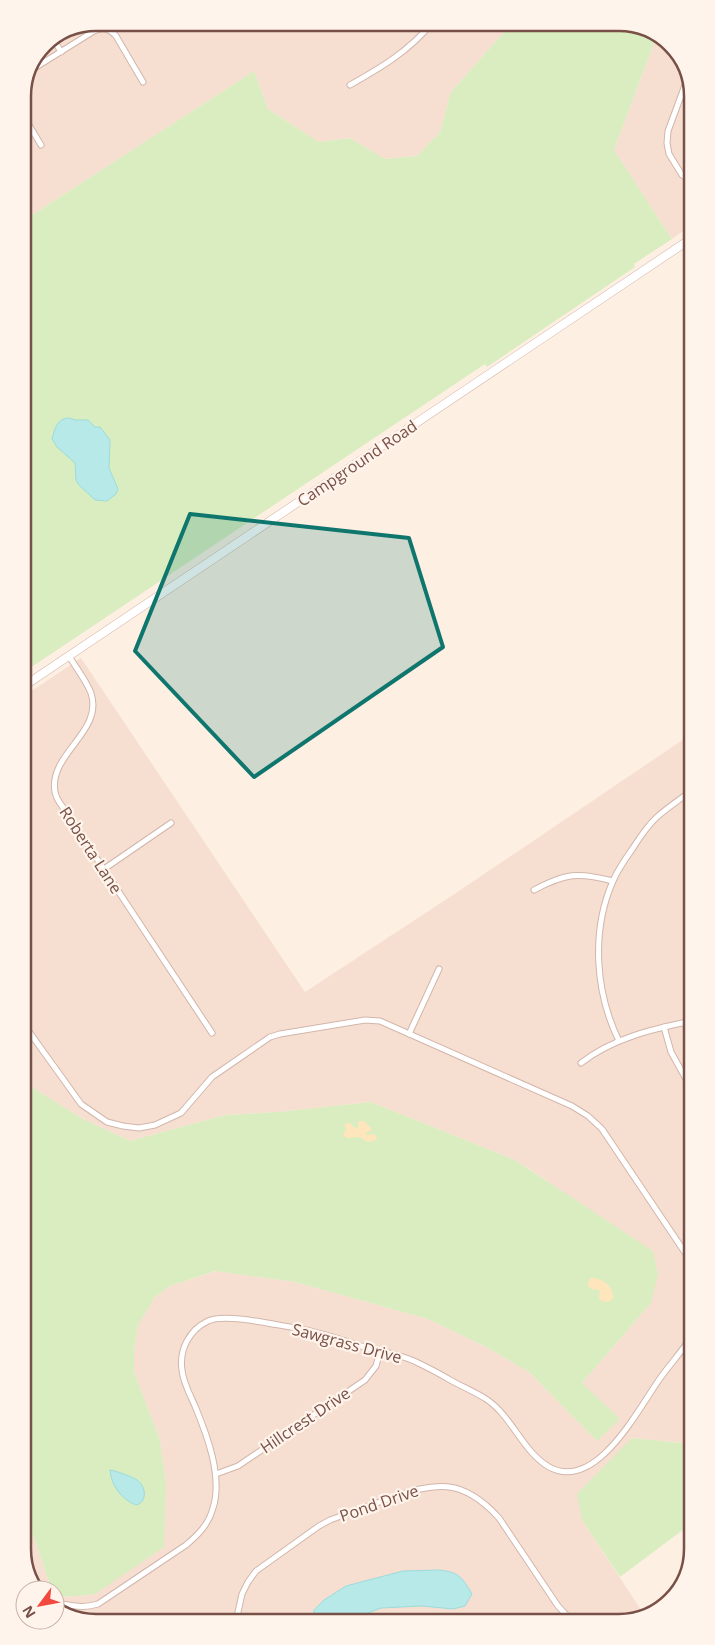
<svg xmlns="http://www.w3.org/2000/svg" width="715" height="1645" viewBox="0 0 715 1645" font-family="'Open Sans',sans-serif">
  <rect width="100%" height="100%" fill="#feefe3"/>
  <g fill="#f6dfd1">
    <path d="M97,23H512L451,92L440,132L417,156L384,159L350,138L319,142L268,109L254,71L26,219H23V92L44,44Z"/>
    <path d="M657,35L663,38L688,72L689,227L672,239L614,150Z"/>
    <path d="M81,658L305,992L456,893L690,735L692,1444L632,1438L582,1520L645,1616L643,1618L91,1622L55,1608V1597L79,1596L95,1594L166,1482L160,1440L134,1372V1352L138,1324L155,1297L170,1286L216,1271L295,1282L428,1319L488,1348L529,1372L597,1441L582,1383L651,1303L546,1180L515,1160L371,1102L278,1112L225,1115L130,1141L83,1119L25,1083L24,696Z"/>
    <path d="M26,1515L52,1590H39L27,1573Z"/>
  </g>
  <g fill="#daedc0">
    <path d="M512,23H624L657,35L614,150L672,239L634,264L635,267L487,367L485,364L24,672L23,219H26L254,71L268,109L319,142L350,138L385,159L417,156L440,132L451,92Z"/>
    <path d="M25,1083L83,1119L130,1141L225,1115L278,1112L371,1102L515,1160L653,1251L658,1274L651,1303L582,1383L620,1419L597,1441L529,1372L488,1348L428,1319L295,1282L215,1271L170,1286L155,1297L138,1325L134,1352V1372L160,1440L166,1482L164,1547L95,1594L79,1596L55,1597V1590H52L26,1515Z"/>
    <path d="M632,1438L692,1444V1523L620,1577L582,1520L577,1494Z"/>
  </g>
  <g fill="#ffe5bc">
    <path d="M359,1121H364L371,1128V1131L366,1132V1135L374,1134L377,1137L376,1140L368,1142L360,1137L347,1138L344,1136L343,1133L347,1130L345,1127V1124L350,1123L356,1129L358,1127Z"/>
    <path d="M591,1278C602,1277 615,1288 613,1299L608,1302L602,1301L599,1298L600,1290L592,1289L588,1286L589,1281Z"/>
  </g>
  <g fill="#b6e9e8" stroke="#9bdcdb">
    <path d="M70,418L75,420H88L95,427H100L110,440L109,468L118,489L116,494L107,501L95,500L78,484L76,480L75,463L57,447L52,439C55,428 57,418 70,418Z"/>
    <path d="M110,1470C114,1470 135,1478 137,1480C146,1486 148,1502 136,1505C121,1499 111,1485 110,1470Z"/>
    <path d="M439,1570C459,1572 462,1577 472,1594L465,1606L453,1609L422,1606L381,1608L347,1621H316L314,1619V1610L324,1600L346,1586L403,1571Z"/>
  </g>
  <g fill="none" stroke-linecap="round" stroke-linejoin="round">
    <g stroke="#d2b6ab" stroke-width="7">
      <g id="street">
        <path d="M54,40L61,52"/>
        <path d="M33,69L94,31C103,27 109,28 116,36L143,82"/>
        <path d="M688,77L668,131L667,143L669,154L682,175L689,179"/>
        <path d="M350,85C382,67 409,51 432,23"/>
        <path d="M23,115L41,145"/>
        <path d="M69,656C76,668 86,680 91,693C104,732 48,754 55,792C56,797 59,802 62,806L212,1033"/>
        <path d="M104,869L171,823"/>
        <path d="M534,890C566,873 578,872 613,881"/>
        <path d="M25,1026L81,1104L107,1122L123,1126L139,1128L155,1125L181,1113L212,1077L270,1037L280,1034L365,1020L380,1021L572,1106L588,1116L602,1129L692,1263"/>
        <path d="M664,1027L671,1052L686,1079L690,1094"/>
        <path d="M409,1034L439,969"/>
        <path d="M619,1041C595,992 591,931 613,881C618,869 626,858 633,848C640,837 647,826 657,817C667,808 679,800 690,792"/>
        <path d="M581,1063C613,1038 653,1029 691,1021"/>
        <path d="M216,1474L238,1466L365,1380L376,1366L380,1351"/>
        <path d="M55,1603C73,1605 80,1609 98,1604L186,1545C198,1535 209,1524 213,1508C223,1477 207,1435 195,1406C190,1395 183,1382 182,1370C179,1350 189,1330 208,1321C226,1313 275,1325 296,1328C318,1332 340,1339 361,1346C379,1351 398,1354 414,1361C427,1367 440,1374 452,1381C463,1387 475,1392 486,1399C512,1416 522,1451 549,1467C597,1493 639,1407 661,1377C671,1363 683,1350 692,1336"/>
        <path d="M191,1621L236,1620"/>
        <path d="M236,1621L242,1594L248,1582L256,1571L319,1526L330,1520C349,1513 369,1506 388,1499C435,1482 462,1477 499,1518L558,1606L570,1619"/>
      </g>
    </g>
    <g stroke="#d6b5a8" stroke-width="9">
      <path id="secondary" d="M24,686L689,240"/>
    </g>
    <use href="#street" stroke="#fff" stroke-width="5"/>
    <use href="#secondary" stroke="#fff" stroke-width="8"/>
  </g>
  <path fill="#0f766e" fill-opacity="0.2" stroke="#0f766e" stroke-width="4" stroke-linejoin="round" d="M190,514L409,538L443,647L254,777L135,651Z"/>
  <g text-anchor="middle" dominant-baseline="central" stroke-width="4.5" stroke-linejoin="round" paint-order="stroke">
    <g font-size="16" fill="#785047" stroke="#fff4eb">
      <text transform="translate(357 463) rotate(-34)">Campground Road</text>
      <text transform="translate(91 850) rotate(57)">Roberta Lane</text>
      <text transform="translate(347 1343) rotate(15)">Sawgrass Drive</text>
      <text transform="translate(305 1420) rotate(-34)">Hillcrest Drive</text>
      <text transform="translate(379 1503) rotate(-19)">Pond Drive</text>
    </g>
  </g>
  <path d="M0 0H715V1645H0ZM96 31H619A65 65 0 0 1 684 96V1549A65 65 0 0 1 619 1614H96A65 65 0 0 1 31 1549V96A65 65 0 0 1 96 31Z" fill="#fff4eb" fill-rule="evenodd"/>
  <path fill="none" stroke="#785047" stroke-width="2.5" d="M96 31H619A65 65 0 0 1 684 96V1549A65 65 0 0 1 619 1614H96A65 65 0 0 1 31 1549V96A65 65 0 0 1 96 31Z"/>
  <g transform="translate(40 1605) rotate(238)"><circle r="24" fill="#fff4eb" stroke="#c9b2a9"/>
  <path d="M0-4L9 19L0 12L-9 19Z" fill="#f1483f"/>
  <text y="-8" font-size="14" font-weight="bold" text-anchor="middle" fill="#785047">N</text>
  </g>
</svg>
